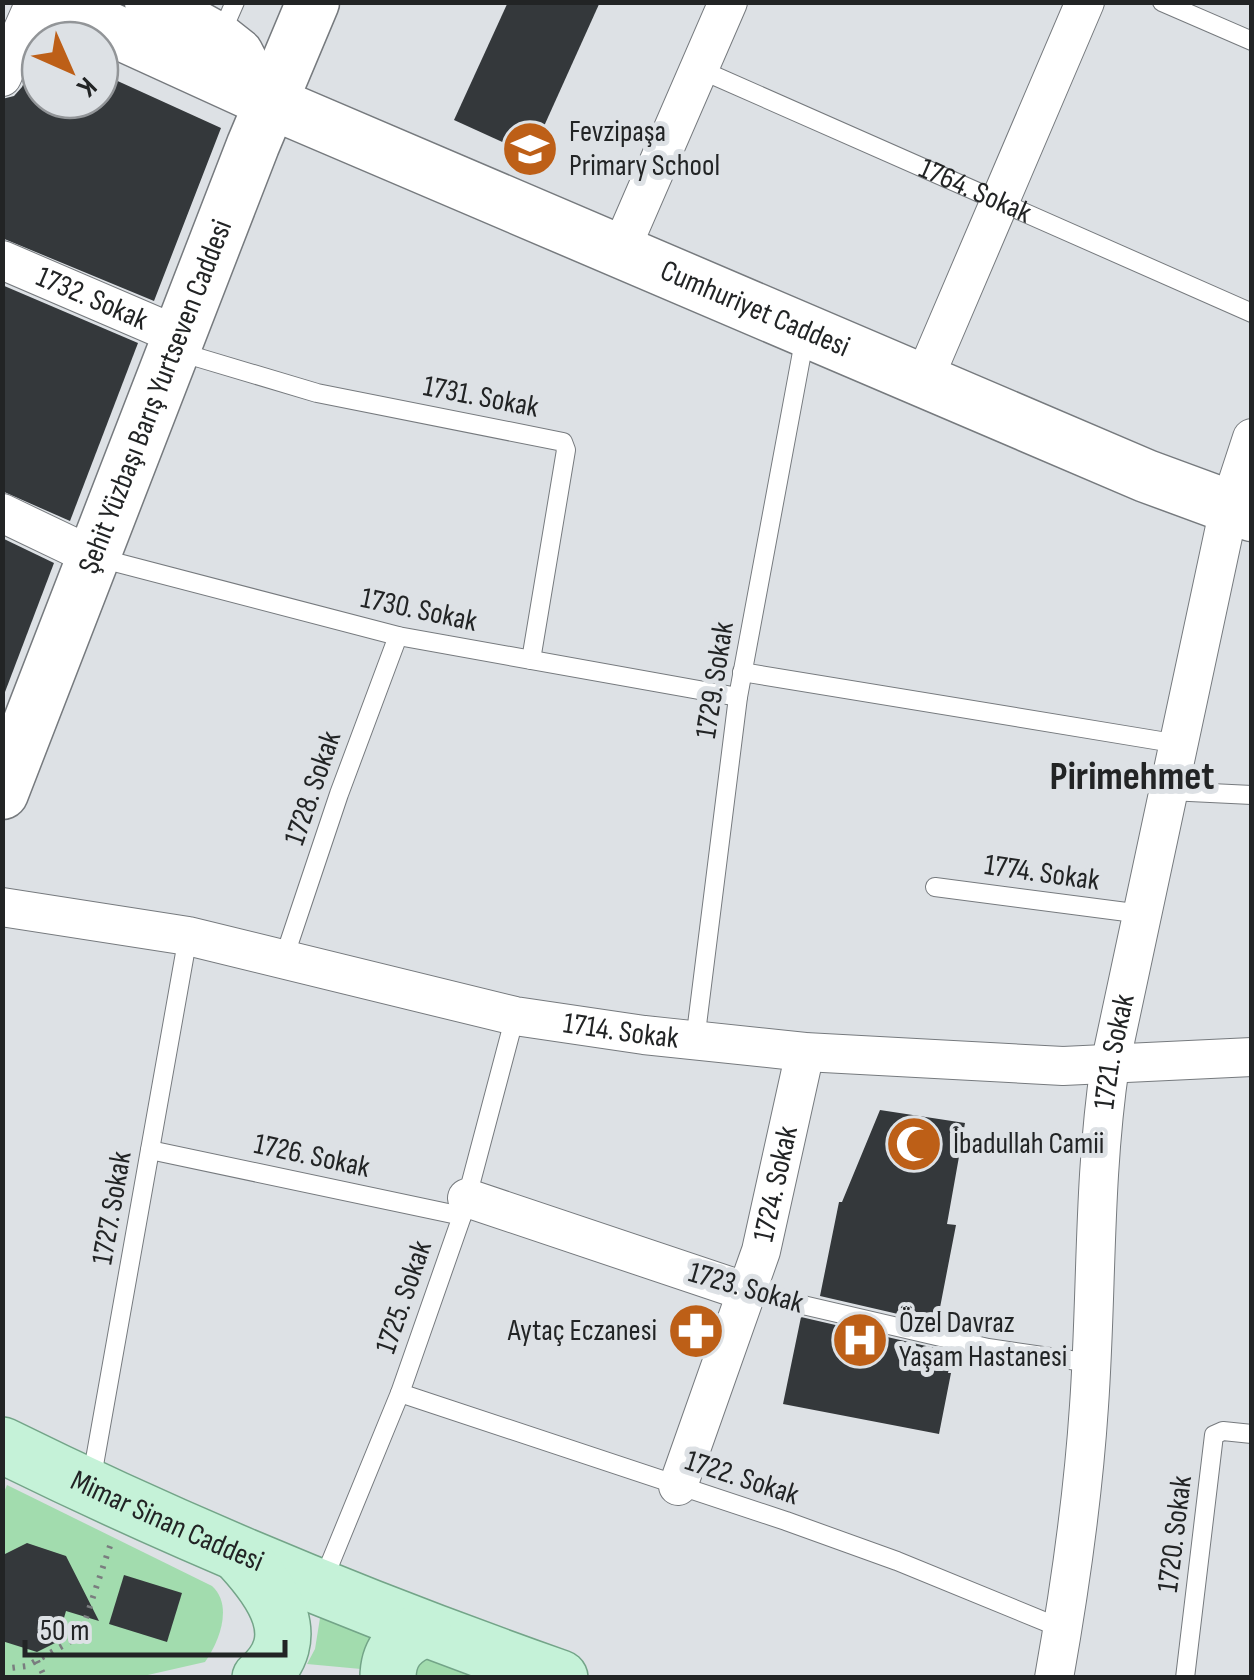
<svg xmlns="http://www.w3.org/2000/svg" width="1254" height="1680" viewBox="0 0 1254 1680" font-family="'Sofia Sans Condensed',sans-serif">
  <rect width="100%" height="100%" fill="#dde1e5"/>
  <g fill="#a2dcae">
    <path d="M7,1485L212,1586C233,1605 220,1641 205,1662L139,1677H3L2,1497Z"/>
    <path d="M320,1618L371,1637L362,1657L361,1669L307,1664L315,1649Z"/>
    <path d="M416,1655L499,1677H414Z"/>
  </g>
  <g fill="#34383b">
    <path d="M508,2H600L531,155L454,120Z"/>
    <path d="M40,46V100H100V73L221,128L154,301L2,238V99L14,96L22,87Z"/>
    <path d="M2,285L138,343L70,521L2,491Z"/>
    <path d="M2,538L54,563L5,692L2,691Z"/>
    <path d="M880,1110L965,1123L947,1224L956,1225L937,1323L820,1296L839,1202H842Z"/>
    <path d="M801,1317L952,1352L948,1373H951L939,1434L783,1404Z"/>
    <path d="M27,1543L66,1556L99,1621L66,1611L57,1642L37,1652L2,1641V1565L5,1554Z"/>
    <path d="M124,1575L182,1593L167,1642L109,1624Z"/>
  </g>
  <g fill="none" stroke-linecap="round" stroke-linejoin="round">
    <g stroke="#767a7e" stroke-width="20">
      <g id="lane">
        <path d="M1162,2L1252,41"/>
        <path d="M221,34L235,2"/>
        <path id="s1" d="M699,69L1252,313"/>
        <path d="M176,351L317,393L563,442L566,450L531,660"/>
        <path d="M99,558L398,636L738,697"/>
        <path d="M742,672L1179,744"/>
        <path d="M1169,791L1252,795"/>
        <path d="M935,887L1142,914"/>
        <path d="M284,958L339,794L398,636"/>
        <path d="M695,1041L738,697L805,336"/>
        <path d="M150,1150L462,1216"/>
        <path d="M747,1292L988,1348L1091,1363"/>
        <path d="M400,1393L786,1521L897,1561L1063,1629"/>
        <path d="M91,1482L188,936"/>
        <path d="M322,1583L400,1393L462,1216L515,1016"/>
        <path d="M1185,1678L1214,1435L1223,1431L1252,1434"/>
      </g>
    </g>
    <g stroke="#767a7e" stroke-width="40">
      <g id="street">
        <path d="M2,77L35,2"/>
        <path d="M620,251L728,2"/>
        <path id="s2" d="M2,260L179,336"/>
        <path d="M923,381L1085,2"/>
        <path d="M2,513L94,557"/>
        <path id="s3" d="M2,907L188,936L515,1016L644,1035L805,1052L1063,1066L1252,1057"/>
        <path d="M467,1198L747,1292"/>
        <path id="s4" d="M678,1486L761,1251L805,1052"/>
        <path id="s5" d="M1054,1678C1070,1588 1083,1497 1089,1406C1097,1292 1093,1179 1110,1065L1229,508L1252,438"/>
      </g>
    </g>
    <g stroke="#767a7e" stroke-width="55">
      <g id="secondary">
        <path id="s6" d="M51,2L270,102L1146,476L1252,515"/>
        <path d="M151,2L218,39L237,54L254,87"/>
        <path id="s7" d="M2,793L253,145L313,2"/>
      </g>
    </g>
    <g stroke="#73a488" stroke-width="58">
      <g id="primary">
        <path id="s8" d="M2,1445C184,1535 370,1611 560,1678"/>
        <path d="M241,1557C272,1591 307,1638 260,1678"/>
        <path d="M388,1678C388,1652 401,1639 423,1630"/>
      </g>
    </g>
    <g stroke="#7a7d7f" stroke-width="6" stroke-dasharray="2.5 8" stroke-linecap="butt">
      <path d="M37,1661L45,1678"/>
      <path d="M2,1669L27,1666L80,1636L111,1543"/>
    </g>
    <use href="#lane" stroke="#fff" stroke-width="18"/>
    <use href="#street" stroke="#fff" stroke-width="38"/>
    <use href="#secondary" stroke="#fff" stroke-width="52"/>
    <use href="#primary" stroke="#c5f2d8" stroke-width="55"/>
  </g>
  <defs>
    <g id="school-disc" transform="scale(2.875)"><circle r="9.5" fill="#bd5f17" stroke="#dde1e5"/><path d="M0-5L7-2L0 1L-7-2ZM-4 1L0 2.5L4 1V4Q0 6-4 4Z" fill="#fff"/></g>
    <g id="mosque-disc" transform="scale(2.875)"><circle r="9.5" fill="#bd5f17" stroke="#dde1e5"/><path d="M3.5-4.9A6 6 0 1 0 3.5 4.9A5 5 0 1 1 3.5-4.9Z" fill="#fff"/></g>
    <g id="pharmacy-disc" transform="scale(2.875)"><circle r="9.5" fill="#bd5f17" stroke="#dde1e5"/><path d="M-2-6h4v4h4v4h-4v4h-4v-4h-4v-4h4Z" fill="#fff"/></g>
    <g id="hospital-disc" transform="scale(2.875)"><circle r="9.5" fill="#bd5f17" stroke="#dde1e5"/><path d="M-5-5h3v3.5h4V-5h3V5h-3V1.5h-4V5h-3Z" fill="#fff"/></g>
  </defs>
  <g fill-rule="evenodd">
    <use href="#school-disc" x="530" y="149"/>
    <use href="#mosque-disc" x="914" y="1144"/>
    <use href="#pharmacy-disc" x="696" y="1331"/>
    <use href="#hospital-disc" x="860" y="1340"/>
  </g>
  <g text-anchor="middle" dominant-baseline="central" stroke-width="10" stroke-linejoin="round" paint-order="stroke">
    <g font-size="30" fill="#222425" stroke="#dde1e5" text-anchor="start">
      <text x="569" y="132">Fevzipaşa<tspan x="569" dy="34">Primary School</tspan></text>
      <text x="953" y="1144">İbadullah Camii</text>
      <text x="899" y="1323">Özel Davraz<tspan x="899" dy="34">Yaşam Hastanesi</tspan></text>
      <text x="657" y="1331" text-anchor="end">Aytaç Eczanesi</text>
    </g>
    <g font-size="30" fill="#222425" stroke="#dde1e5">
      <text stroke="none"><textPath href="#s1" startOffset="302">1764. Sokak</textPath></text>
      <text stroke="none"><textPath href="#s2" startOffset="98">1732. Sokak</textPath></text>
      <text stroke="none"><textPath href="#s6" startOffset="768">Cumhuriyet Caddesi</textPath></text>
      <text stroke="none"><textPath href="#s7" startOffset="425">Şehit Yüzbaşı Barış Yurtseven Caddesi</textPath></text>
      <text transform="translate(481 397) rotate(11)">1731. Sokak</text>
      <text transform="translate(419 610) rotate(12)">1730. Sokak</text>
      <text transform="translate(715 680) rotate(-81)">1729. Sokak</text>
      <text transform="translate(313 788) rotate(-71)">1728. Sokak</text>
      <text transform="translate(1042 873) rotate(8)">1774. Sokak</text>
      <text stroke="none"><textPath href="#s3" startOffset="632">1714. Sokak</textPath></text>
      <text stroke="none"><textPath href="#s5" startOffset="630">1721. Sokak</textPath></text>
      <text transform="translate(312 1156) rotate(12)">1726. Sokak</text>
      <text stroke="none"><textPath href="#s4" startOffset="318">1724. Sokak</textPath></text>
      <text transform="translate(112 1208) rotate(-80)">1727. Sokak</text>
      <text transform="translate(746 1288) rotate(16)">1723. Sokak</text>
      <text transform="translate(404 1297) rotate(-71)">1725. Sokak</text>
      <text transform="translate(742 1478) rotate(18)">1722. Sokak</text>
      <text stroke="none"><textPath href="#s8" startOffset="182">Mimar Sinan Caddesi</textPath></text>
      <text transform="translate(1175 1534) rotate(-83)">1720. Sokak</text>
    </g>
    <g font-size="40" font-weight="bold" fill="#222425" stroke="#dde1e5">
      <text x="1132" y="777">Pirimehmet</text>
    </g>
  </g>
  <rect width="1254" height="1680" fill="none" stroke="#222425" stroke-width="10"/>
  <g transform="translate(70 70) rotate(135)"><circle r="48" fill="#dde1e5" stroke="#929598" stroke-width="2.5"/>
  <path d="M0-8L18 38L0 25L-18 38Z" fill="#bd5f17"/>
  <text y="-15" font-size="28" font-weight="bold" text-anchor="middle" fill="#222425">K</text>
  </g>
  <path d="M25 1640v15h260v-15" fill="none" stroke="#222425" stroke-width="5"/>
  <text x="40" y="1640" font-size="30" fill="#222425" stroke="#dde1e5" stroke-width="8" paint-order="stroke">50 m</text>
</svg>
